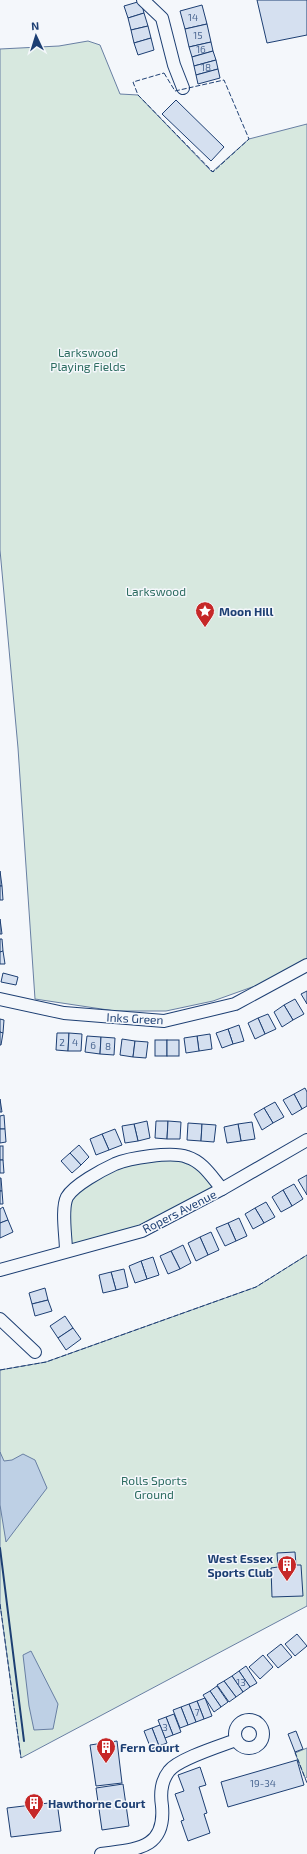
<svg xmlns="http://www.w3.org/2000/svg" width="307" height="1854" viewBox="0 0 307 1854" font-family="'Exo 2',sans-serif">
  <rect width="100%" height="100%" fill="#f4f7fb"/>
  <g fill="#d7e8df" stroke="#687fa3">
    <path d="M88,41L100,45L120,94L138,95L212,172L249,139L307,124V959L269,981L213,1001L166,1011H115L35,999L18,748L0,550V49L59,46Z"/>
    <path d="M186,1156L222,1189L142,1231L66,1251L67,1197L115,1164Z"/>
    <path d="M307,1255V1606L21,1758L0,1604V1370L46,1362L256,1287Z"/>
    <path d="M307,1748V1777L305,1778L295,1753Z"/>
  </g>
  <g fill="#bed0e5" stroke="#687fa3">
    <path d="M0,1452L4,1461L12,1460L23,1454L35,1460L47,1488L6,1542L0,1505Z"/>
    <path d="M31,1651L58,1704L53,1729L34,1730L29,1706L23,1655Z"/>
  </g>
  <g fill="#d5e0f0" stroke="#1d3f73">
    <path d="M257,0H307V35L267,43Z"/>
    <path d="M141,1L144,13L128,18L124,6Z"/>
    <path d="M202,5L207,24L185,29L180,11Z"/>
    <path d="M144,13L148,26L131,30L128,18Z"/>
    <path d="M207,24L211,42L189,47L185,29Z"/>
    <path d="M148,26L151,38L134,43L131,30Z"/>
    <path d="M151,38L154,50L138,55L134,43Z"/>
    <path d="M211,42L213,51L192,57L189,47Z"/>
    <path d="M213,51L216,60L194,66L192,57Z"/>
    <path d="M216,60L218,69L196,75L194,66Z"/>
    <path d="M218,69L220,78L198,84L196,75Z"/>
    <path d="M176,100L224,147L211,161L162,114Z"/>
    <path d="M0,871L2,886H0Z"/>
    <path d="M0,886H2L3,900H0Z"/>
    <path d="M0,919L2,934H0Z"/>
    <path d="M0,939H2L3,951L0,952Z"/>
    <path d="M3,951L5,964H0V952Z"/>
    <path d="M3,973L18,977L16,985L1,982Z"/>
    <path d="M307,991V1004L301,994Z"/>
    <path d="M295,999L304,1014L293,1020L284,1005Z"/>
    <path d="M284,1005L293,1020L282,1027L274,1012Z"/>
    <path d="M268,1014L276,1029L265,1034L258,1018Z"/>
    <path d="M258,1018L265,1034L255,1039L248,1023Z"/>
    <path d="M0,1019L4,1020L3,1033L0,1032Z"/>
    <path d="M239,1025L244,1041L233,1044L228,1029Z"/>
    <path d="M228,1029L233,1044L222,1048L216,1033Z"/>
    <path d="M0,1032L3,1033L1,1045H0Z"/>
    <path d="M57,1033H69L68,1051L56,1050Z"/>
    <path d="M69,1033L82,1034L81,1051H68Z"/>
    <path d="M210,1034L212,1049L199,1051L197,1036Z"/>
    <path d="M87,1036L101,1037L100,1054L85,1052Z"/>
    <path d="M197,1036L199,1051L186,1053L184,1038Z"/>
    <path d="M101,1037L115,1038L114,1055L100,1054Z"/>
    <path d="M122,1039L135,1041L133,1057L120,1055Z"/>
    <rect x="155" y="1040" width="12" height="16"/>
    <rect x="167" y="1040" width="12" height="16"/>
    <path d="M135,1041L148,1042L146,1058L133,1057Z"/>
    <path d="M305,1088L307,1092V1106L302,1109L294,1094Z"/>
    <path d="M294,1094L302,1109L292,1115L283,1100Z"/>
    <path d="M0,1099L2,1112H0Z"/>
    <path d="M275,1102L284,1117L273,1123L264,1108Z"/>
    <path d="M264,1108L273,1123L262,1130L254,1114Z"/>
    <path d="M4,1115L5,1129H0V1116Z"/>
    <path d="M147,1121L150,1138L138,1141L134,1124Z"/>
    <path d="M156,1121H168L167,1139L155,1138Z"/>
    <path d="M168,1121L181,1122L180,1139H167Z"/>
    <path d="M252,1122L255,1139L241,1141L238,1124Z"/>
    <path d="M188,1123L202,1124L201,1141L187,1140Z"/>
    <path d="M134,1124L138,1141L125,1143L122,1126Z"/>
    <path d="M202,1124L216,1125L214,1142L201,1141Z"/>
    <path d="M238,1124L241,1141L227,1143L224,1127Z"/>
    <path d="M0,1129H5L6,1142L0,1143Z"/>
    <path d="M115,1129L122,1145L109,1150L102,1134Z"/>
    <path d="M102,1134L109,1150L96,1155L90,1139Z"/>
    <path d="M79,1145L89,1157L81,1165L70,1153Z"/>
    <rect x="0" y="1146" width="3" height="14"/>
    <path d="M70,1153L81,1165L72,1173L61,1161Z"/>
    <path d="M0,1160H3L4,1173H0Z"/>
    <path d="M307,1175V1195L298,1180Z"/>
    <path d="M0,1178H1L2,1191H0Z"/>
    <path d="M294,1184L303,1199L292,1206L283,1190Z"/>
    <path d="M283,1190L292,1206L281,1212L272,1197Z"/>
    <path d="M0,1191H2L3,1204H0Z"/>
    <path d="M266,1202L275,1217L264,1223L255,1208Z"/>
    <path d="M3,1207L8,1220L0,1223V1209Z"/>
    <path d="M255,1208L264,1223L253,1229L245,1214Z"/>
    <path d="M239,1218L247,1236L236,1241L228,1223Z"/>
    <path d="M8,1220L13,1232L0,1238V1223Z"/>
    <path d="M228,1223L236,1241L225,1246L216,1228Z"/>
    <path d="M211,1232L219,1250L208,1255L200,1237Z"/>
    <path d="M200,1237L208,1255L196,1261L188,1243Z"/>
    <path d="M183,1245L191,1263L180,1269L171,1251Z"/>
    <path d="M171,1251L180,1269L168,1274L160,1256Z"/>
    <path d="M153,1257L159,1275L147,1279L141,1261Z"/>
    <path d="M141,1261L147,1279L135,1283L129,1266Z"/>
    <path d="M124,1269L128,1287L116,1290L111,1272Z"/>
    <path d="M111,1272L116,1290L103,1293L99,1275Z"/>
    <path d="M45,1288L48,1300L32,1304L29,1293Z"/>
    <path d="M48,1300L52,1311L35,1316L32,1304Z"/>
    <path d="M65,1316L73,1328L58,1338L50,1326Z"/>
    <path d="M73,1328L81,1339L66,1350L58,1338Z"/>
    <path d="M295,1552L296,1565H301L303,1596L272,1597L271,1568L278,1567L277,1553Z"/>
    <path d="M297,1634L307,1646L295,1656L285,1644Z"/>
    <path d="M281,1644L292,1657L278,1668L267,1655Z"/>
    <path d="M263,1655L273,1667L260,1679L249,1667Z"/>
    <path d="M246,1666L257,1683L250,1687L239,1671Z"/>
    <path d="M239,1671L250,1687L243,1692L232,1676Z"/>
    <path d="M232,1676L243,1692L236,1697L224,1681Z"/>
    <path d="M224,1681L236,1697L229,1702L217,1685Z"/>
    <path d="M217,1686L228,1702L221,1707L210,1691Z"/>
    <path d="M210,1691L221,1707L214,1712L203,1695Z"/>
    <path d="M205,1698L212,1716L204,1719L197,1701Z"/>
    <path d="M197,1701L204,1719L196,1722L189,1704Z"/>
    <path d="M189,1704L196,1722L188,1725L181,1707Z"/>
    <path d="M181,1707L188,1725L180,1728L173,1710Z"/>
    <path d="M174,1714L181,1732L173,1735L166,1717Z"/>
    <path d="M166,1717L173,1735L165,1738L158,1720Z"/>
    <path d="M160,1725L167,1743L159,1746L152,1728Z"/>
    <path d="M152,1728L159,1746L151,1749L144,1731Z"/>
    <path d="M296,1731L303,1749L295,1752L288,1734Z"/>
    <path d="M117,1741L122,1783L96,1786L90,1745Z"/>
    <path d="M297,1760L304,1785L228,1807L221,1782Z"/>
    <path d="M200,1767L206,1785L199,1787L207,1813L204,1814L210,1833L188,1841L181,1821L184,1820L175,1794L184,1791L178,1775Z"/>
    <path d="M123,1784L129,1826L102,1830L96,1788Z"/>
    <path d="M57,1802L61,1831L11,1837L7,1808Z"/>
  </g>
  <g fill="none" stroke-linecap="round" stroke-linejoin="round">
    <g stroke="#1d3f73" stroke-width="14">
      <g id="street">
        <path d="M143,0L162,18L174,65L183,88"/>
        <path d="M0,999L64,1013L164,1021L235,1004L307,965"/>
        <path d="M66,1251C66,1237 61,1209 67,1197C74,1185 102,1170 115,1164C129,1158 172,1151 187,1157C203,1162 211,1176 222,1189"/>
        <path d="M0,1270L142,1231L222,1189L307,1140"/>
        <path d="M0,1319L35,1352"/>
        <circle cx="249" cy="1734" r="14"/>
        <path d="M101,1854C135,1849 166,1850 162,1806C160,1793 161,1781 169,1771C178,1759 220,1746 236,1740"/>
      </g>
    </g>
    <use href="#street" stroke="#f4f7fb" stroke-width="12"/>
    <g stroke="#1d3f73" stroke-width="1" stroke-dasharray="5 2" stroke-linecap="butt">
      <path d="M164,73L175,91L224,80L249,139L213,172L138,95L133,82Z"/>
      <path d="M0,1370L46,1362L256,1287L307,1255"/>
      <path d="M0,1604L21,1758"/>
      <path d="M295,1752L307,1783"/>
    </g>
    <path stroke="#1d3f73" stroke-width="2" d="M0,1548L24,1741"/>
  </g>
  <defs>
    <g id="sight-pin" transform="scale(1)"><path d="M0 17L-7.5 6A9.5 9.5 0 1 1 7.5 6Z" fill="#c62828" stroke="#f4f7fb"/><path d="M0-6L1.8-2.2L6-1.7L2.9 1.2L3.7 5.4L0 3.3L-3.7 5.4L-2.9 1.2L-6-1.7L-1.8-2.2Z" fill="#fff"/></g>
    <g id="building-pin" transform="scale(1)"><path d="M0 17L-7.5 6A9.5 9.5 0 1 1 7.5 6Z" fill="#c62828" stroke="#f4f7fb"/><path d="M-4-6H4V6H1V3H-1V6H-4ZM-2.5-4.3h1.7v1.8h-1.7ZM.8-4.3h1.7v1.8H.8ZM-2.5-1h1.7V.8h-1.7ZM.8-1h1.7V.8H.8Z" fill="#fff"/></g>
  </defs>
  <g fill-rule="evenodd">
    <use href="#sight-pin" x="205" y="611"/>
    <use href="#building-pin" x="287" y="1565"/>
    <use href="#building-pin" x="106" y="1747"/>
    <use href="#building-pin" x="34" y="1803"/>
  </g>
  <g text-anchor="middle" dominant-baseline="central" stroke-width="3" stroke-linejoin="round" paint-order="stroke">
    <g font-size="10" fill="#4b6792">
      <text x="193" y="17">14</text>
      <text x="198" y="35">15</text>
      <text x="201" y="49">16</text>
      <text x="206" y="67">18</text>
      <text x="62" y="1042">2</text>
      <text x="75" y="1042">4</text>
      <text x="93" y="1045">6</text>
      <text x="108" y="1046">8</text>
      <text x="241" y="1682">13</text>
      <text x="197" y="1712">7</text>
      <text x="165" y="1727">3</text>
      <text x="263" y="1783">19-34</text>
    </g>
    <g font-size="12" fill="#2c6c60" stroke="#f4f7fb">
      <text x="88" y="352">Larkswood<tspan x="88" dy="14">Playing Fields</tspan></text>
      <text x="156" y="591">Larkswood</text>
      <text x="154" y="1480">Rolls Sports<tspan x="154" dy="14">Ground</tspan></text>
    </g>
    <g font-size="12" font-weight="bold" fill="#1d3f73" stroke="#f4f7fb" text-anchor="start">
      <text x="219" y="611">Moon Hill</text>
      <text x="273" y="1558" text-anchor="end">West Essex<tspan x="273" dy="14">Sports Club</tspan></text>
      <text x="120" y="1747">Fern Court</text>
      <text x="48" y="1803">Hawthorne Court</text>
    </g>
    <g font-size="12" fill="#1d3f73" stroke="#f4f7fb">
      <text transform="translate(135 1018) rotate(3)">Inks Green</text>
      <text transform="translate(179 1211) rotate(-27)">Ropers Avenue</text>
    </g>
  </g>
  <g transform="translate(36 36) rotate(356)" stroke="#f4f7fb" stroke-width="3" paint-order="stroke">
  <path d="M0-3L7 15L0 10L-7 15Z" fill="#1d3f73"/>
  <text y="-6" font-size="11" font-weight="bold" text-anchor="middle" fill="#1d3f73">N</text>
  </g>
</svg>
